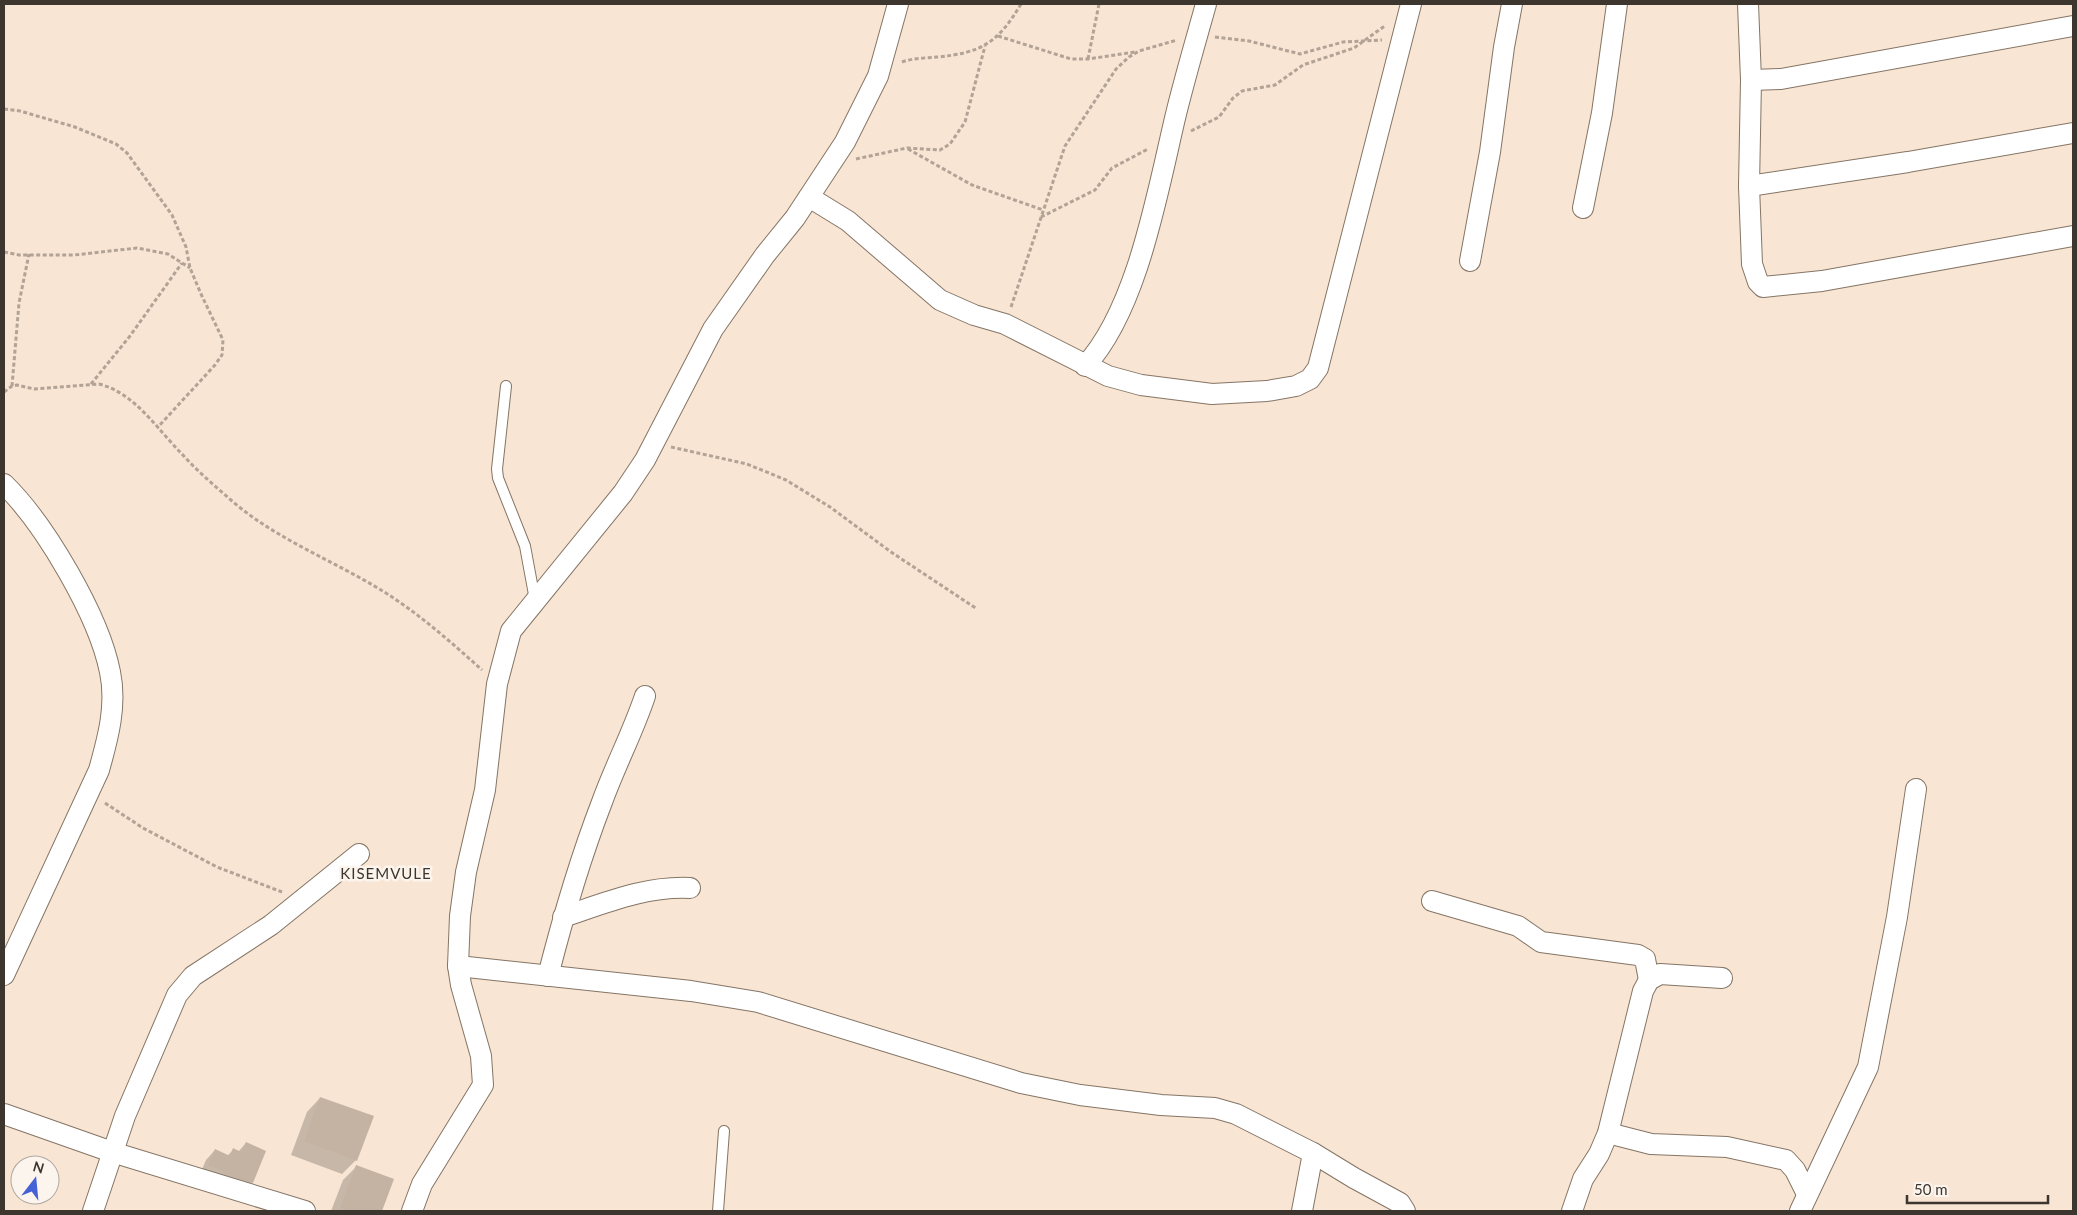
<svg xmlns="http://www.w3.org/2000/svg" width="2077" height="1215" viewBox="0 0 2077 1215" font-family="Lato,sans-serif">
  <rect width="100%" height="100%" fill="#f8e5d4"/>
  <g fill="#0003">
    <path d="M320,1098L356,1160L342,1174L291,1155L307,1112Z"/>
    <path d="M246,1143L252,1182L243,1191L200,1174L206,1160L215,1150L227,1156L233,1150L238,1152Z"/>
    <path d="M357,1166L393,1180L381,1211H331L343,1180Z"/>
  </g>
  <g fill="#c4b3a2">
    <path d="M320,1097L374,1116L357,1161L304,1141Z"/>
    <path d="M246,1142L266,1151L253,1183L224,1174L225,1172L208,1165L215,1149L230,1156L233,1148L241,1152Z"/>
    <path d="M356,1165L394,1179L382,1211H350L340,1208Z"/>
  </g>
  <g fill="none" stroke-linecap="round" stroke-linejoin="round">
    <g stroke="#857565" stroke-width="12">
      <g id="lane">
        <path d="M506,386L497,469L498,478L525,546L535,600"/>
        <path d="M718,1211L724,1131"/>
      </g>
    </g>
    <g stroke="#857565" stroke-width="22">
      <g id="street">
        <path d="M1748,4L1751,80L1749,186L1752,264L1758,282L1763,287L1822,281L2073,236"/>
        <path d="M1751,80L1781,79L2073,26"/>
        <path d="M1749,186L1908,162L2073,133"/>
        <path d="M809,197L848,221L940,300L974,315L1005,324L1108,376L1141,385L1212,394L1267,391L1296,386L1310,379L1318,368L1411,4"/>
        <path d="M1583,208L1602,113L1617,4"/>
        <path d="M1470,261L1490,152L1504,47L1512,4"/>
        <path d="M1085,366C1138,309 1158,189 1176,114C1185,77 1196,40 1206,4"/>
        <path d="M4,484C45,524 99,616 110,672C117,705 108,738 99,770L4,975"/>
        <path d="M1432,901L1518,926L1541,942L1638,955L1645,959L1649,980"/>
        <path d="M563,917C605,903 645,886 690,888"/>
        <path d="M458,966L691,991L758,1002L1021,1083L1080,1095L1161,1105L1215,1108L1236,1114L1313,1153L1354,1178L1400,1203L1405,1211"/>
        <path d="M548,976C563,917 580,859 602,802C615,766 633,732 645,696"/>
        <path d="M4,1114L112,1152L305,1211"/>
        <path d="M1608,1133L1651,1144L1727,1147L1786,1160L1795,1170L1807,1194"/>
        <path d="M93,1211L125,1116L177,995L193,976L271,925L359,854"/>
        <path d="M412,1211L422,1184L483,1085L481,1056L461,985L458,966L460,916L466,872L485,790L497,684L511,631L623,493L645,460L713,329L765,255L795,218L845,142L878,76L898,4"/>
        <path d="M1302,1211L1313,1153"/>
        <path d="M1572,1211L1583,1179L1599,1154L1608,1133L1643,991L1649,980L1660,974L1722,978"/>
        <path d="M1800,1211L1868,1067L1897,917L1916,789"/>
      </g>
    </g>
    <g stroke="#b2a396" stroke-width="3" stroke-dasharray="4 2.5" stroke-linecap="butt">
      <path d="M998,36L1071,59H1088L1135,52"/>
      <path d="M1215,37L1249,41L1300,54L1343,42L1382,40"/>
      <path d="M1088,59L1099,4"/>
      <path d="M902,62C913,58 926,58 937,57C981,53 998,43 1021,4"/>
      <path d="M4,109L20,111L75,127L116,144L127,153L172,215L186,247L190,268L201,294L223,340L222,355L215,365L157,428"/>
      <path d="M1191,131L1219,117L1233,98L1242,91L1275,85L1303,65L1354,48L1386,25"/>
      <path d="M908,149L972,185L1043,210"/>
      <path d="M856,159L907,148L940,150L950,144L965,122L985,46"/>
      <path d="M1041,217L1095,190L1112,168L1148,149"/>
      <path d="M4,252L19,255H74L137,248L168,254L190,268"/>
      <path d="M1011,307L1065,146L1116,69L1129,57L1139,51L1177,40"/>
      <path d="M91,384L130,336L182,263"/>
      <path d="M12,386L19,303L29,254"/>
      <path d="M4,392L12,386L17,385L34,389L99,384C135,393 157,429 182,454C197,471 215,486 232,501C276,539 332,560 381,590C417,612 451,642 482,670"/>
      <path d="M671,447L747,464L786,480L830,507L891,552L977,609"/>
      <path d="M105,803L143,828L217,867L282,892"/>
    </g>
    <use href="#lane" stroke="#fff" stroke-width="10"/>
    <use href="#street" stroke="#fff" stroke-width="20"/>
  </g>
  <g text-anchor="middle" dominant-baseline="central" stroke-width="5" stroke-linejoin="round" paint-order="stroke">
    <g font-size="15" letter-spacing="1" fill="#3d362f" stroke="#fcf5ee">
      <text x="386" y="873">KISEMVULE</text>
    </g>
  </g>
  <rect width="2077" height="1215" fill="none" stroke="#3d362f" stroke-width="10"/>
  <g transform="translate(35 1180) rotate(16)"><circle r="24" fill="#fcf5ee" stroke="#b0a9a2"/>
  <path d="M0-4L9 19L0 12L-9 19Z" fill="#4462d5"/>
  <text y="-8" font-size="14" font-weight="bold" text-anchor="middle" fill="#3d362f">N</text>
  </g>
  <path d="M1907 1195v8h141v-8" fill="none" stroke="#3d362f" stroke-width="2.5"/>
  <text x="1914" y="1195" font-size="15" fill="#3d362f" stroke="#fcf5ee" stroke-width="4" paint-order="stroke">50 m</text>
</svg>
